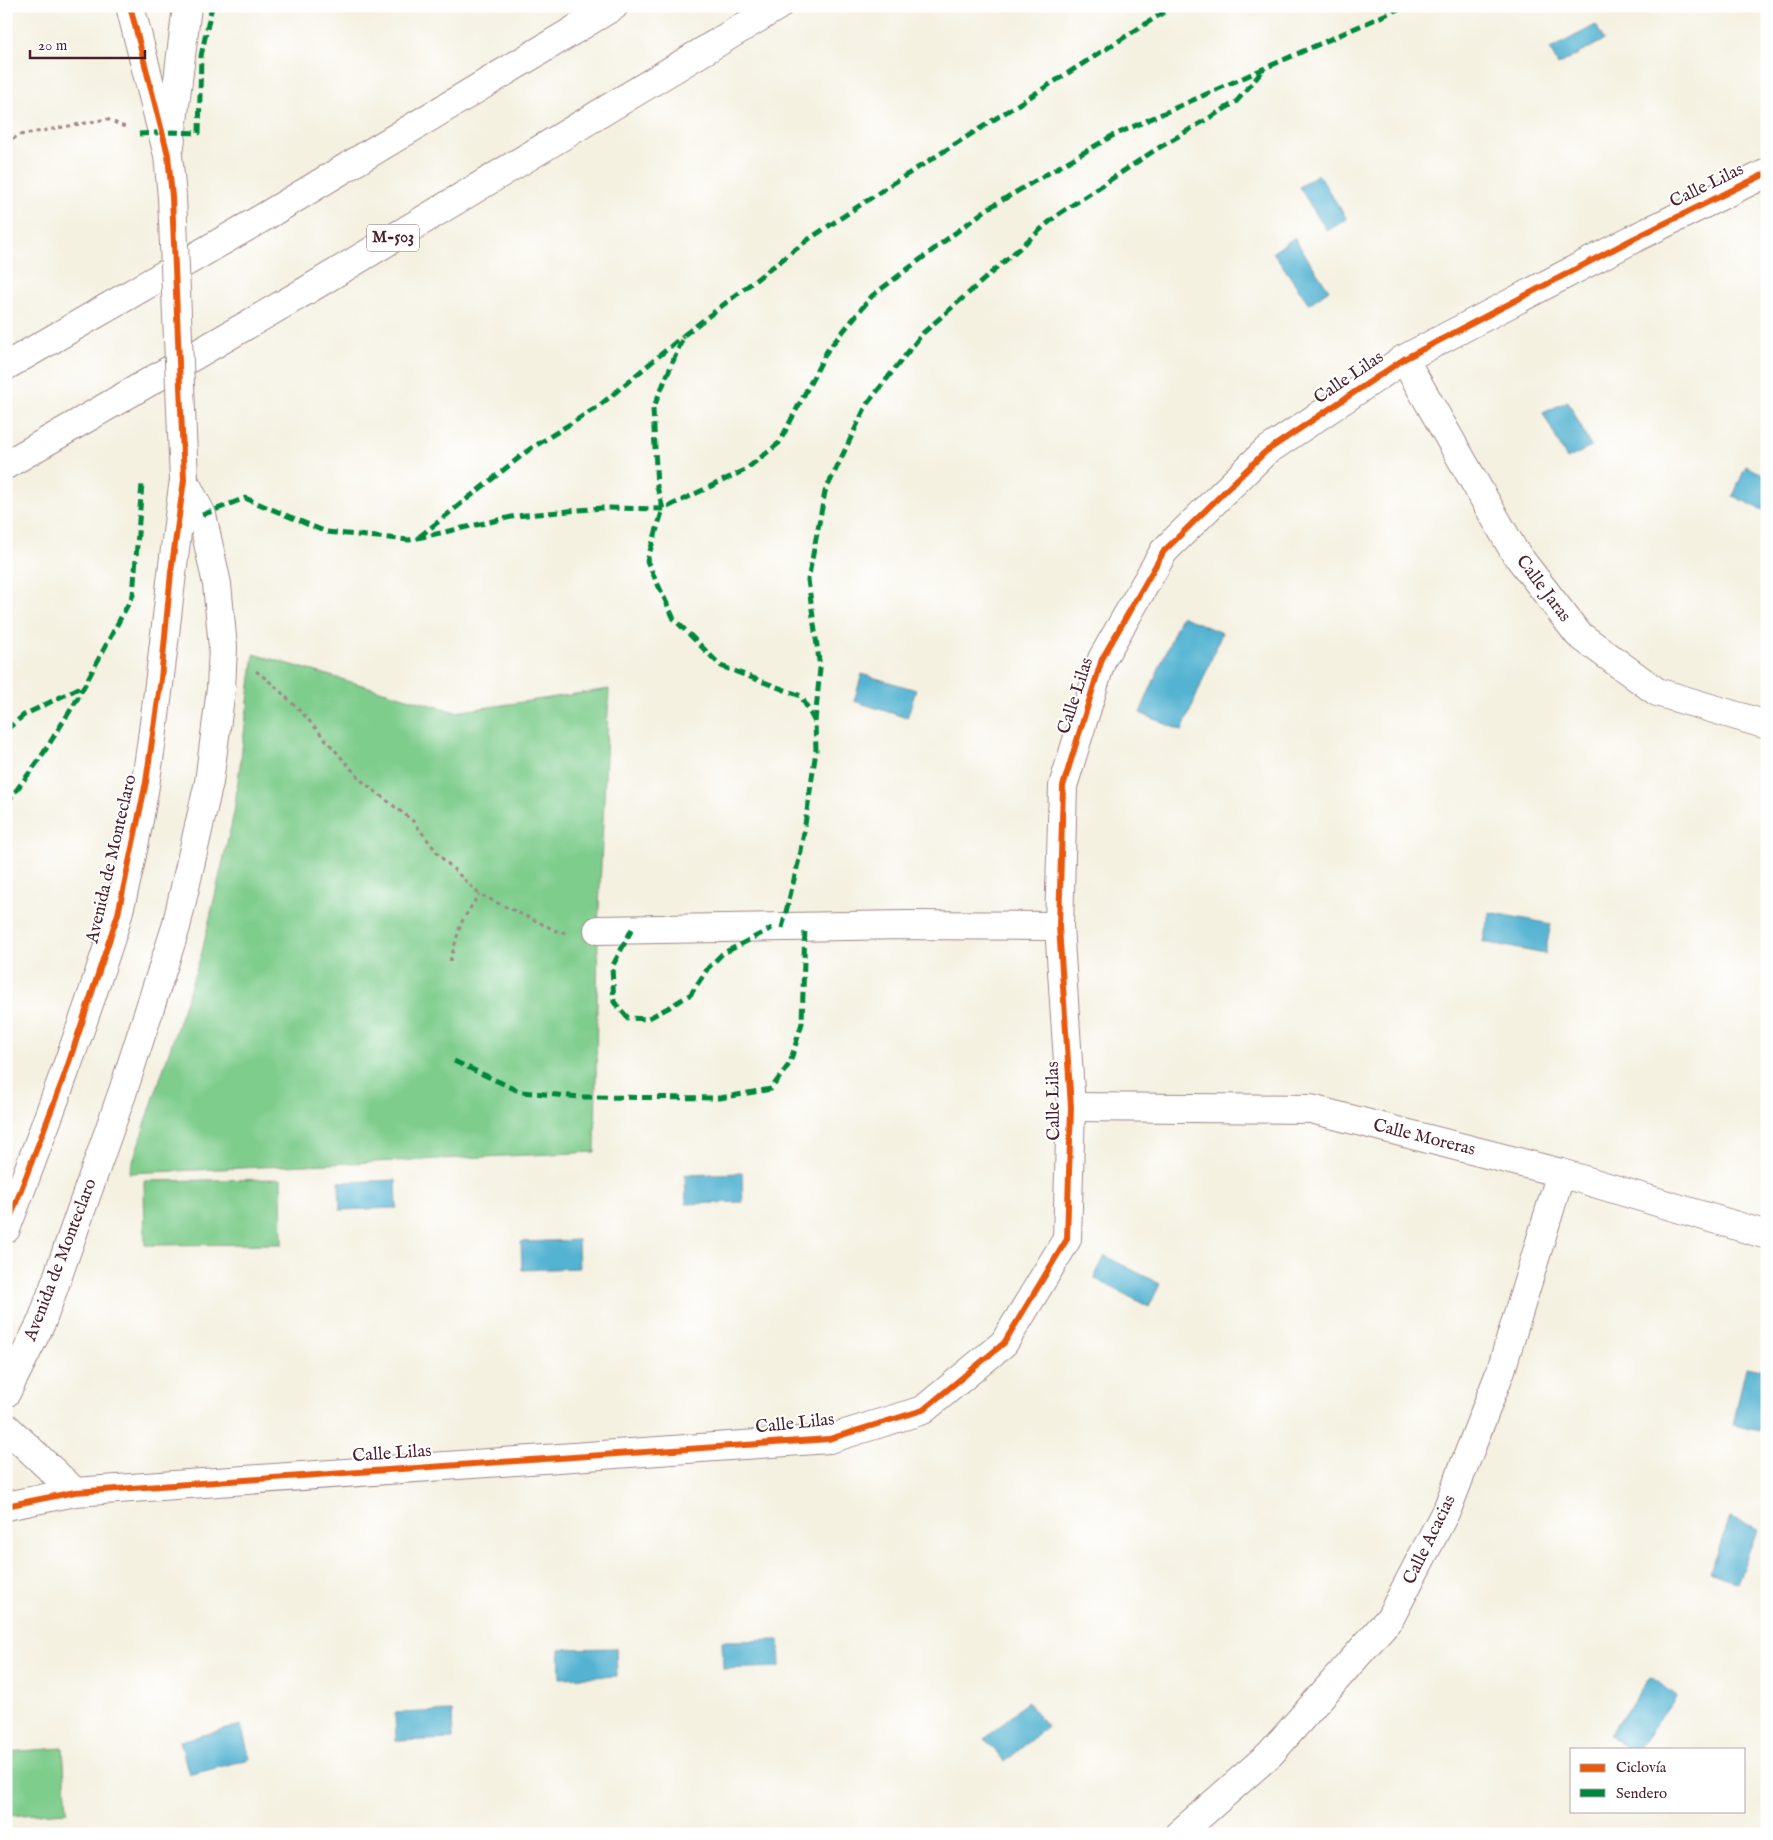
<svg xmlns="http://www.w3.org/2000/svg" width="1773" height="1840" viewBox="0 0 1773 1840" font-family="'IM FELL English',serif">
  <rect width="100%" height="100%" fill="#fff"/>
  <filter id="ink" filterUnits="userSpaceOnUse"><feTurbulence type="fractalNoise" baseFrequency=".02" numOctaves="2"/><feDisplacementMap in="SourceGraphic" scale="10" xChannelSelector="R" yChannelSelector="G"/><feConvolveMatrix kernelMatrix="1 2 1 2 8 2 1 2 1" color-interpolation-filters="sRGB"/></filter>
  <filter id="wash" filterUnits="userSpaceOnUse"><feTurbulence type="fractalNoise" baseFrequency=".0096" numOctaves="4" result="noise"/><feDisplacementMap in="SourceGraphic" scale="20" xChannelSelector="R" yChannelSelector="G"/><feGaussianBlur stdDeviation="1.12" result="paint"/><feColorMatrix in="noise" values="0 0 0 0 0 0 0 0 0 0 0 0 0 0 0 0 0 1.4 0 .05"/><feComposite in="paint" operator="in"/></filter>
  <g filter="url(#wash)">
    <rect width="100%" height="100%" fill="#f4f1e1"/>
    <g fill="#7fcd8d" stroke="#64765c">
      <path d="M254,654L456,712L609,689L598,930L595,1152L129,1173L202,952L234,813Z"/>
      <path d="M281,1179L282,1244L145,1245L144,1181Z"/>
      <path d="M63,1748L67,1812L6,1816V1752Z"/>
    </g>
    <g fill="#52b3d1" stroke="#4e697e">
      <path d="M1596,25L1604,40L1558,65L1550,49Z"/>
      <path d="M1318,174L1347,219L1327,231L1299,187Z"/>
      <path d="M1294,238L1329,290L1309,304L1273,252Z"/>
      <path d="M1568,401L1591,447L1567,459L1543,413Z"/>
      <path d="M1746,466L1767,476V512L1733,496Z"/>
      <path d="M1181,616L1222,633L1182,731L1140,713Z"/>
      <path d="M862,674L916,690L907,718L854,701Z"/>
      <path d="M1489,912L1551,924L1545,954L1483,942Z"/>
      <path d="M742,1173L743,1202L686,1204L685,1175Z"/>
      <path d="M396,1180L397,1208L340,1210L339,1182Z"/>
      <path d="M578,1240L579,1268L522,1270L521,1242Z"/>
      <path d="M1105,1256L1160,1284L1149,1307L1094,1278Z"/>
      <path d="M1746,1367L1767,1371V1394L1759,1431L1733,1425Z"/>
      <path d="M1730,1518L1758,1529L1737,1583L1710,1572Z"/>
      <path d="M779,1640L780,1667L723,1669L722,1641Z"/>
      <path d="M616,1648L617,1676L560,1678L559,1649Z"/>
      <path d="M1651,1677L1677,1696L1638,1749H1629L1609,1735Z"/>
      <path d="M1027,1702L1047,1726L1005,1762L985,1739Z"/>
      <path d="M452,1711L453,1739L396,1741L395,1713Z"/>
      <path d="M241,1725L250,1759L189,1775L180,1741Z"/>
    </g>
  </g>
  <g filter="url(#ink)">
    <g fill="none" stroke-linecap="round" stroke-linejoin="round">
      <g stroke="#9f8886" stroke-width="30">
        <g id="minor">
          <path d="M130,6L168,155L172,197"/>
          <path d="M170,146L187,6"/>
          <path d="M1404,359L1514,551L1578,634L1657,692L1767,725"/>
          <path d="M598,930L906,925L1059,926"/>
          <path d="M1071,1107L1311,1109L1561,1173L1767,1235"/>
          <path d="M6,1229C36,1150 66,1072 93,992C101,966 111,940 118,914C156,772 163,625 184,480"/>
          <path d="M6,1393L42,1321L123,1091L176,927L209,782L221,689L223,647L217,584L202,515L184,480"/>
          <path d="M6,1427L75,1492"/>
          <path d="M6,1506L75,1492L829,1439L923,1410L1004,1343L1067,1239L1071,1107L1059,926L1063,786L1102,659L1164,551L1265,452L1404,359L1633,239L1767,173"/>
          <path d="M1179,1834L1270,1754L1390,1618L1448,1507L1501,1370L1561,1173"/>
        </g>
      </g>
      <g stroke="#9f8886" stroke-width="30">
        <g id="motorway">
          <path d="M6,366L264,217L614,6"/>
          <path d="M6,465L304,292L778,6"/>
        </g>
      </g>
      <g stroke="#9f8886" stroke-width="3" stroke-dasharray="4 4" stroke-linecap="butt">
        <path d="M6,143L20,135L107,119L125,127"/>
        <path d="M256,671L275,686L304,715L362,781L413,821L440,856L479,894L561,933L565,932"/>
        <path d="M450,961L461,923L479,894"/>
      </g>
      <use href="#minor" stroke="#fff" stroke-width="28"/>
      <use href="#motorway" stroke="#fff" stroke-width="28"/>
      <g stroke="#9f8886" stroke-width="30" stroke-linecap="butt">
        <path id="minor-bridge" d="M172,197L184,480"/>
      </g>
      <use href="#minor-bridge" stroke="#fff" stroke-width="28"/>
      <g stroke="#00873e" stroke-width="5" stroke-dasharray="10 5" stroke-linecap="butt">
        <path d="M139,134L173,132L199,133L201,56L212,6"/>
        <path d="M202,515L245,498L326,532L409,540L516,516L601,508L663,509L745,470L779,443L827,351L872,296L987,209L1112,136L1405,6"/>
        <path d="M419,537L530,449L599,406L683,336"/>
        <path d="M815,722L820,668L808,580L825,492L867,404L923,333L1056,216L1155,150L1236,102L1265,68"/>
        <path d="M6,730L24,715L85,685"/>
        <path d="M6,804L39,760L75,703L133,595L142,484"/>
        <path d="M782,928L801,851L816,751L815,722L801,696L721,666L674,619L647,561L663,509L657,487L653,409L684,335L809,239L892,184L1174,6"/>
        <path d="M632,929L612,967L614,1002L628,1018L647,1019L668,1008L691,994L708,968L722,954L772,928"/>
        <path d="M454,1061L521,1092L581,1097L720,1098L771,1089L790,1063L802,1023L805,927"/>
      </g>
      <g stroke="#fff" stroke-width="9">
        <g id="cycleway">
          <path d="M6,1229L65,1074L118,914L146,782L161,679L171,572L184,480L172,197L168,155L130,6"/>
          <path d="M6,1506L75,1492L829,1439L923,1410L1004,1343L1067,1239L1071,1107L1059,926L1063,786L1102,659L1164,551L1265,452L1404,359L1633,239L1767,173"/>
        </g>
      </g>
      <use href="#cycleway" stroke="#e8590c" stroke-width="6"/>
    </g>
  </g>
  <g text-anchor="middle" dominant-baseline="central" stroke-width="4" stroke-linejoin="round" paint-order="stroke">
    <rect fill="#fff" stroke="#80626b" stroke-width="1" x="367" y="224.5" width="52" height="27" rx="4"/>
    <g font-size="16" font-weight="bold" fill="#4a1f2b">
      <text x="393" y="238">M-503</text>
    </g>
    <g font-size="18" fill="#4a1f2b" stroke="#fff">
      <text transform="translate(1707 186) rotate(-26)">Calle Lilas</text>
      <text transform="translate(1349 378) rotate(-34)">Calle Lilas</text>
      <text transform="translate(1543 589) rotate(53)">Calle Jaras</text>
      <text transform="translate(1076 696) rotate(-72)">Calle Lilas</text>
      <text transform="translate(112 859) rotate(-77)">Avenida de Monteclaro</text>
      <text transform="translate(1054 1101) rotate(-91)">Calle Lilas</text>
      <text transform="translate(1424 1138) rotate(14)">Calle Moreras</text>
      <text transform="translate(61 1260) rotate(-69)">Avenida de Monteclaro</text>
      <text transform="translate(795 1424) rotate(-6)">Calle Lilas</text>
      <text transform="translate(392 1454) rotate(-4)">Calle Lilas</text>
      <text transform="translate(1430 1540) rotate(-64)">Calle Acacias</text>
    </g>
  </g>
  <rect width="1773" height="1840" fill="none" stroke="#fff" stroke-width="25"/>
  <rect x="1570" y="1748" width="175" height="65" fill="#ffffff" stroke="#b7a5aa"/>
  <rect x="1580" y="1764" width="25" height="8" fill="#e8590c" stroke="#b7a5aa"/>
  <text x="1616" y="1772" font-size="15" fill="#4a1f2b">Ciclovía</text>
  <rect x="1580" y="1789" width="25" height="8" fill="#00873e" stroke="#b7a5aa"/>
  <text x="1616" y="1798" font-size="15" fill="#4a1f2b">Sendero</text>
  <path d="M30 50v8h115v-8" fill="none" stroke="#4a1f2b" stroke-width="2.5"/>
  <text x="38" y="50" font-size="15" fill="#4a1f2b" stroke="#ffffff" stroke-width="4" paint-order="stroke">20 m</text>
</svg>
